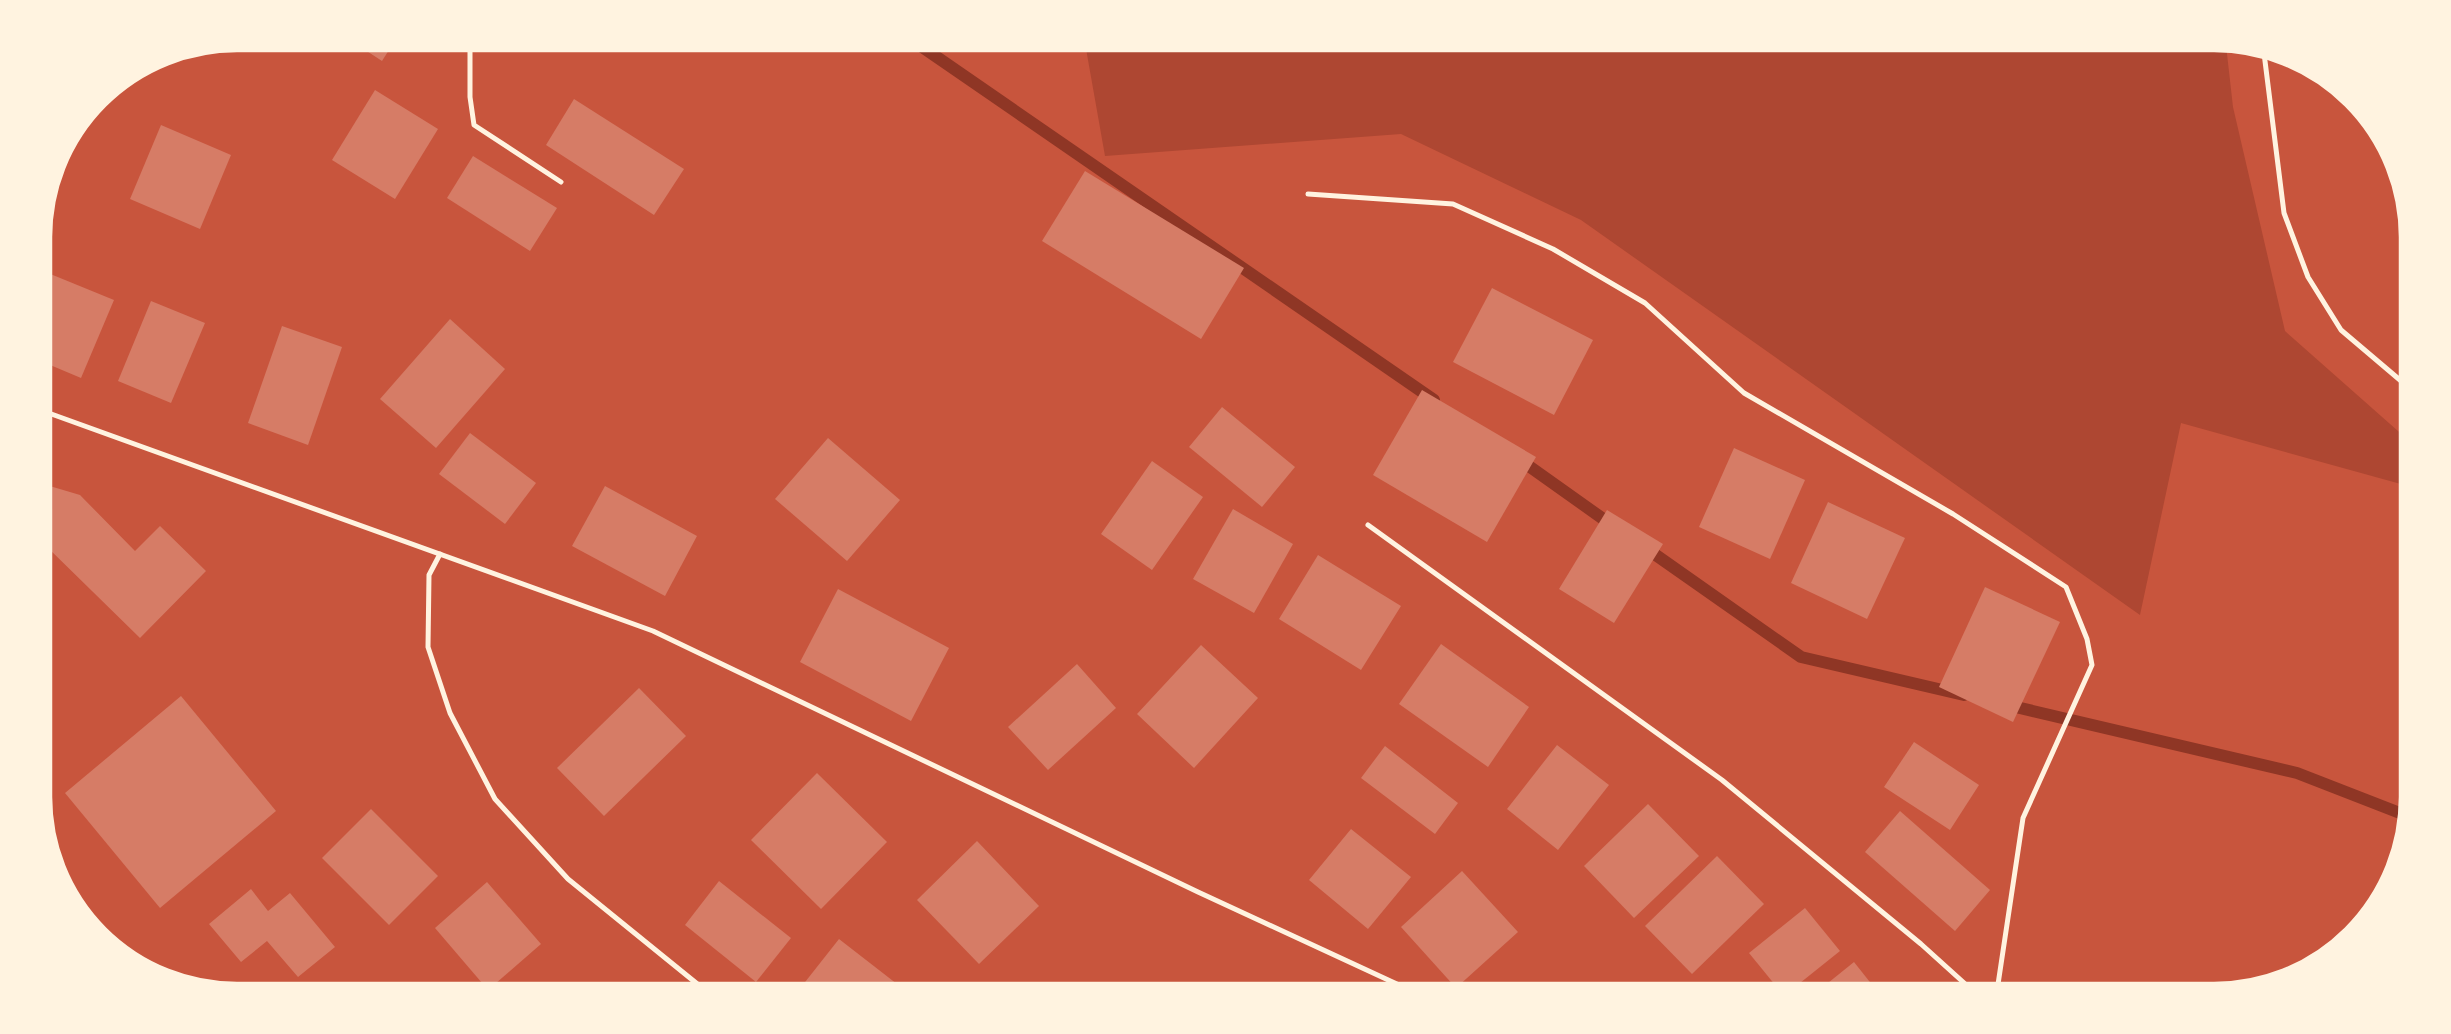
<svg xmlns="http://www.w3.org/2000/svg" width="2451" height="1034" viewBox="0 0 2451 1034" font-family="Roboto,sans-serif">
  <rect width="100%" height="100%" fill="#c8553d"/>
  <path fill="#ae4732" d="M2213,42L2226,45L2233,107L2285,331L2407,439L2408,486L2181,423L2140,615L1581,220L1401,134L1105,156L1085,43Z"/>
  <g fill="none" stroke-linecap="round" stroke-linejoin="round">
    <g stroke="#8f3625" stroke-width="12">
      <path d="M915,42L1434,400"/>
      <path d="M1516,457L1616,528"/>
      <path d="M1643,546L1801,657L1964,695"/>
      <path d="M2003,704L2297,773L2405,815"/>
    </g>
  </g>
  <g fill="#d67c66">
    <path d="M353,42H394L382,61Z"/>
    <path d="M375,90L438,129L395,199L332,160Z"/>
    <path d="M574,99L684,169L654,215L546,145Z"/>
    <path d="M161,125L231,155L200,229L130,199Z"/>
    <path d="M473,156L557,208L530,251L447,198Z"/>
    <path d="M1085,171L1244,268L1201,339L1042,241Z"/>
    <path d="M43,271L114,300L81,378L43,362Z"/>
    <path d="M1492,288L1593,340L1554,415L1453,362Z"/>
    <path d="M151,301L205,323L171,403L118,381Z"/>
    <path d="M450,319L505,369L436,448L380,399Z"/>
    <path d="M282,326L342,347L308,445L248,423Z"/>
    <path d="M1422,390L1536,457L1487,542L1373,475Z"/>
    <path d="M1222,407L1295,467L1262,507L1189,447Z"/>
    <path d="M470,433L536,483L505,524L439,474Z"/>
    <path d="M828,438L900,500L847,561L775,499Z"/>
    <path d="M1734,448L1805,480L1770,559L1699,527Z"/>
    <path d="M1152,461L1203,497L1152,570L1101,534Z"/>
    <path d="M43,484L80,495L135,551L160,526L206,571L140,638L44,544Z"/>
    <path d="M605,486L697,536L665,596L572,546Z"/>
    <path d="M1828,502L1905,538L1867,619L1791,583Z"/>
    <path d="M1233,509L1293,544L1254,613L1193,579Z"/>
    <path d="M1607,510L1663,544L1614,623L1559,589Z"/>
    <path d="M1318,555L1401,606L1361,670L1279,619Z"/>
    <path d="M1985,587L2060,622L2013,722L1939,687Z"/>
    <path d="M838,589L949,648L911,721L800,662Z"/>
    <path d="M1441,644L1529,707L1488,767L1399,704Z"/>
    <path d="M1201,645L1258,698L1194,768L1137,714Z"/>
    <path d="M1077,664L1116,708L1048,770L1008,727Z"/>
    <path d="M639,688L686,736L604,816L557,768Z"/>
    <path d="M181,696L276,811L160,908L65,793Z"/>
    <path d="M1914,742L1979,785L1950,830L1884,787Z"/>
    <path d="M1557,745L1609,785L1558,850L1507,809Z"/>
    <path d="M1385,746L1458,803L1435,834L1361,778Z"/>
    <path d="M817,773L887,842L821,909L751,840Z"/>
    <path d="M1648,804L1699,856L1634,918L1584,866Z"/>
    <path d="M371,809L438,876L389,925L322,858Z"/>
    <path d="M1900,811L1990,890L1955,931L1865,852Z"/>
    <path d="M1351,829L1411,877L1368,929L1309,880Z"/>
    <path d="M977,841L1039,906L979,964L917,900Z"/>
    <path d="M1717,856L1764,904L1692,974L1645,926Z"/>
    <path d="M1462,871L1518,932L1456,988L1401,927Z"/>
    <path d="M719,881L791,938L756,982L685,925Z"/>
    <path d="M487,882L541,944L488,990L435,928Z"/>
    <path d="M251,889L268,911L290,893L335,947L298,977L267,941L241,962L209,924Z"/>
    <path d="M1805,908L1840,951L1790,991H1780L1749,953Z"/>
    <path d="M839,939L906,991H798Z"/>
    <path d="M1854,962L1877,991H1818Z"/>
  </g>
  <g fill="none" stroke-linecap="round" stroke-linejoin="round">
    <g stroke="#fff3e0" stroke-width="5">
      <path d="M470,42V97L474,125L561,182"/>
      <path d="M2264,53L2284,213L2308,277L2341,330L2407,386"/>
      <path d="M1308,194L1453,204L1553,249L1645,303L1744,393L1953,514L2066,587L2087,639L2092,665L2023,818L1997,991"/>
      <path d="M43,411L653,631L1198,892L1412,991"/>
      <path d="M1368,525L1722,780L1921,944L1973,991"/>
      <path d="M440,554L429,575L428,647L450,713L495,799L568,879L706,991"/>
    </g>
  </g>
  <path d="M0 0H2451V1034H0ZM237 51H2214A186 186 0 0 1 2400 237V797A186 186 0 0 1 2214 983H237A186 186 0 0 1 51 797V237A186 186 0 0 1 237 51Z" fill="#fff3e0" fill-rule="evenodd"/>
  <path fill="none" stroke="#fff3e0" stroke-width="2.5" d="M237 51H2214A186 186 0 0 1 2400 237V797A186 186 0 0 1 2214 983H237A186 186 0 0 1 51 797V237A186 186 0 0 1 237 51Z"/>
</svg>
